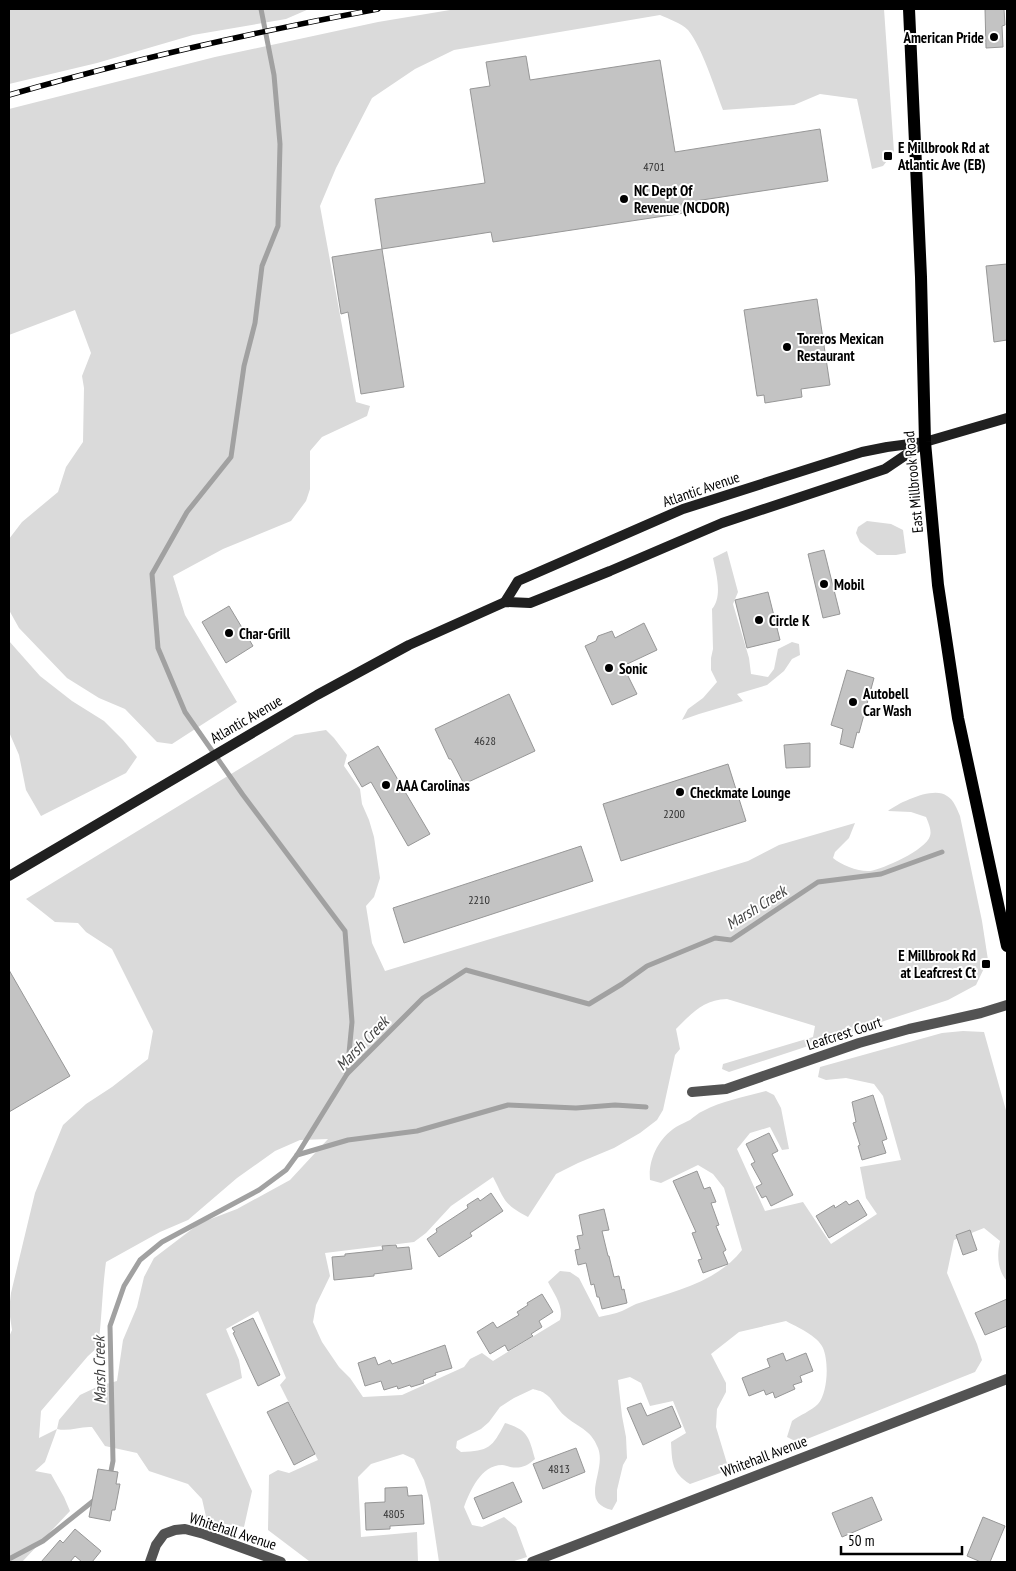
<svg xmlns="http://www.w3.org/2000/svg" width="1016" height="1571" viewBox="0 0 1016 1571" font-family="'PT Sans Narrow',sans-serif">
  <rect width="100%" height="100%" fill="#fff"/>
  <g fill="#dadada" fill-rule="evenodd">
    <path d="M9,9H309L286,19L193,35L97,63L9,84Z"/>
    <path d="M456,9H884L894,152L883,166L872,169L857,99L820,94L794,105L723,110C715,89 702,47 688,30C681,23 669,19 660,15L454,50L415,69L372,98L336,168L320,206L356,402L370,406L367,416L322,437L310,451V489L306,501L291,521L223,549L173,576L185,615L237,702L172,744L157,742L125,709L99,698L67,678L19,628L9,610V539L22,522L58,492L66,467L83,442L84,388L82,376L91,353L75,310L9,335V109L215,57L378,22Z"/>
    <path d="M867,521L891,524L903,530L906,553L896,555H877L860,542L856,533L858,527Z"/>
    <path d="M727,551L738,592L733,604L749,658L751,674L768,677L774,669L778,649L792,642L799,644L800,655L792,659L784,671L767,685L737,694L743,701L699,714L682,720L688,709L703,698L717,682L711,670V658L713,649L712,609C723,596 716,573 713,558Z"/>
    <path d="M9,641L40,676L72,701L104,721L123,740L137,757L126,773L41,816L26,790L19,755L9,732Z"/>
    <path d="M326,730L334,738L347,755L344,766L360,789L362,804L369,820L374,837L380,878L374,897L366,906L372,943L385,971L748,861L779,845L855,823L849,838L835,852L833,858C841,865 859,872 870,871C883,869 926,850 930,836C932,830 928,822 926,817L911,812L888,811C900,802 934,786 947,796C954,800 957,809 960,816L982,921L988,960L976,985L948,1000L729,1072L722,1069L723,1064L813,1037L815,1026L727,999C703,1000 692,1013 676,1029L680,1049L675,1055L663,1110L657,1120L640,1133L614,1148L578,1163L556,1174L528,1217C503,1204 505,1200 493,1177L451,1206L426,1233L414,1242L325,1253L330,1276L316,1305L313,1322L322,1342L339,1367L350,1378L363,1397L402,1395L464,1367L470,1359L482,1353L493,1361L560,1320C564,1306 554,1294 548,1282L560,1271L570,1272L579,1278L599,1317C606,1315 615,1314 622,1311C627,1309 631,1306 636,1304C674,1291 716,1283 742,1250L724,1188L713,1174L698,1165L661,1183L650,1180C648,1159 659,1138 676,1127C681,1124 686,1122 690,1120C694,1117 698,1113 703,1111C722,1101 745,1097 766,1091L774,1095L781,1108L789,1149L782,1150L770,1127L750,1133L737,1149L765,1211L803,1202L831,1244L877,1214L866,1198L860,1167L901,1160L883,1096L874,1084L846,1078L826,1080L818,1077L820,1067L942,1033L963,1031L984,1032L1007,1114V1281C997,1270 997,1254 1000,1241L984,1228L954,1240L947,1273L977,1344L982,1360L975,1372L807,1439L795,1441L787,1437L792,1421C800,1415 811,1411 818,1404C828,1392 829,1362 823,1348C818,1336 797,1327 786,1321L739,1332L711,1354L726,1383V1392L717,1409L716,1427L729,1470L690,1484C672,1473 672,1462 671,1442L686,1433L673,1401L650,1406L641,1383L630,1377L618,1380L622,1416L626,1437L627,1458L623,1465L617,1490V1501L612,1510C578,1502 607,1471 598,1448C591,1429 577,1427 565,1416C557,1410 553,1398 544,1393C542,1391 536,1390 533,1389L514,1398L500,1407L489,1422L481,1429L457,1441L456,1448L461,1452C489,1451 492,1448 505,1423C528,1430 529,1437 535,1459C527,1466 521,1469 510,1467C507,1466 505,1465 502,1465C481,1465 470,1491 464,1507L472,1525L482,1527L504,1517L516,1527L527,1557L511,1562H439L430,1502L424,1480L414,1459L403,1454L371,1464L358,1477L361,1537L417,1532L418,1562H315L309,1561L268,1530L269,1475L278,1470L289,1473L318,1460L280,1385L286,1378L258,1311L226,1329L239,1360L242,1378L206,1394L252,1491L244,1527L207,1521L202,1499L188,1484L149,1471L137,1453L105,1446L92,1427C80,1426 69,1432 57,1429L45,1462L35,1471L51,1474L64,1497L70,1511L22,1562H9V1337L12,1330L9,1310L11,1293L35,1193L63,1125L86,1104L112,1087L148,1059L153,1031L112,949L86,932L78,923L55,922L26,899L295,735ZM328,1139L290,1180L237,1209L200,1223L154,1258L144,1277L137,1307L123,1340L117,1381L99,1386L80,1395L59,1420L57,1429L39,1438L41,1411L88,1356L98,1347C102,1319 102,1291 106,1262L160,1232L188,1220L237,1178L275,1151L300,1140Z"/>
  </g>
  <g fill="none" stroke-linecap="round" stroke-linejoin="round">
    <g stroke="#a1a1a1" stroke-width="5">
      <path d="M261,9L274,75L280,144L278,226L262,266L255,323L244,366L231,457L187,512L152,574L158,648L185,712L243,795L345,931L352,1022L347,1074"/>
      <path d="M297,1155L348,1140L417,1131L508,1105L576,1108L615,1105L646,1107"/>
      <path d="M110,1476L113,1461L110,1326L124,1286L140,1260L162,1242L259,1190L286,1170L297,1155L347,1074L423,998L466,970L589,1004L622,984L647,966L715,938L731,940L818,882L881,874L942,852"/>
      <path d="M9,1559L43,1541L97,1498"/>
    </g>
  </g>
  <g fill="#c3c3c3" stroke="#979797">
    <path d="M985,9H1004L1005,25L1002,26L1003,47L986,48Z"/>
    <path d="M526,56L530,80L660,60L675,152L820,129L828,181L682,203L684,213L493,242L491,232L382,249L375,199L485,183L470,89L490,86L486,62Z"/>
    <path d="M382,249L404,387L361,394L348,312L341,314L332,257Z"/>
    <path d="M1007,264V340L994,342L986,266Z"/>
    <path d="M817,299L830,385L801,389L802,397L765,403L764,395L757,396L744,310Z"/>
    <path d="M824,550L840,614L823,618L808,554Z"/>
    <path d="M768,592L780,640L747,648L735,600Z"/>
    <path d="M229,606L253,646L226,663L202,622Z"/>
    <path d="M644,623L657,650L623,666L637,694L612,705L585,646L596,641L598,636L612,631L615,638Z"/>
    <path d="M847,670L874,678L859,733L857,732L853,748L840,744L843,729L831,725Z"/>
    <path d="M509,694L535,751L464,784L451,759H449L435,729Z"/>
    <path d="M810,743V767L786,768L784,745Z"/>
    <path d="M378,746L430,834L408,846L371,782L362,787L348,763Z"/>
    <path d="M728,764L746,821L621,861L603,804Z"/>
    <path d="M581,846L593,881L404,943L393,908Z"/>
    <path d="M9,970L70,1076L9,1112Z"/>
    <path d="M873,1095L887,1139L882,1141L886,1153L862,1160L858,1146L860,1145L853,1123L856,1122L852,1102Z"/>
    <path d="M769,1133L778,1151L772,1154L793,1195L771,1206L766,1196L762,1198L756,1187L762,1184L751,1164L755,1162L746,1144Z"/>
    <path d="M697,1171L704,1189L710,1187L716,1202L711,1203L719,1225L716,1226L726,1250L723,1252L728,1264L703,1273L698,1260L702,1259L692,1233L696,1232L673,1181Z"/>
    <path d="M491,1193L503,1211L470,1233L472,1236L439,1257L427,1239L437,1232L436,1229L468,1208L467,1205L478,1198L480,1201Z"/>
    <path d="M858,1200L867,1215L829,1238L816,1216L834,1205L835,1208L846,1201L849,1205Z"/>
    <path d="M604,1209L609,1230L602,1231L608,1256H609L614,1277L619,1276L622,1290L624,1289L627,1303L602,1309L599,1297H597L594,1284L591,1285L586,1263L578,1265L575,1250L580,1249L577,1236L583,1235L579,1215Z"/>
    <path d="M970,1230L977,1250L963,1255L956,1235Z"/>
    <path d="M396,1245L397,1248L409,1247L412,1269L374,1274V1276L334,1280L332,1257L345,1256V1254L383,1250L382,1246Z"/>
    <path d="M542,1294L553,1312L539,1321L542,1327L531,1334L533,1336L508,1351L505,1345L490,1354L477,1332L493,1322L497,1328L519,1315L517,1312L528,1305L527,1303Z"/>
    <path d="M1007,1299V1326L985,1335L975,1313Z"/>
    <path d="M253,1318L280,1375L258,1386L233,1333L235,1332L232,1328Z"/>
    <path d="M445,1345L452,1368L435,1373L436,1375L423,1380L424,1383L411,1387L410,1385L398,1389L397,1386L384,1390L381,1381L365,1386L358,1363L375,1357L378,1365L390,1360L392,1364Z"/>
    <path d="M783,1353L786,1361L806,1353L813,1371L800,1376L802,1382L793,1385L795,1389L775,1398L773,1392L766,1395L764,1390L749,1396L742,1378L770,1367L767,1359Z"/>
    <path d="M288,1402L315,1454L294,1465L267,1412Z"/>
    <path d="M641,1403L647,1416L672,1406L681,1427L643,1445L627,1408Z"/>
    <path d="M576,1448L585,1472L543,1489L533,1464Z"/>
    <path d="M98,1469L118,1472L116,1484H120L115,1510H112L110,1521L89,1517Z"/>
    <path d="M513,1482L522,1502L483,1519L474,1498Z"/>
    <path d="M407,1487L408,1496L422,1495L424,1524L390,1526V1529L366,1530L365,1503L385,1502V1488Z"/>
    <path d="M872,1497L882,1520L842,1537L832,1513Z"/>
    <path d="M983,1517L1005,1526L990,1562H981L967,1556Z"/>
    <path d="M75,1529L101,1551L92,1562H82L75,1556L70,1562H41L60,1540L63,1543Z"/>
  </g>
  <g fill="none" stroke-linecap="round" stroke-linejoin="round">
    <g stroke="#535353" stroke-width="10">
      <path d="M692,1092L726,1089L859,1043L909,1029L981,1013L1007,1005"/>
      <path d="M150,1562L156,1545L164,1534L175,1530L185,1529L204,1534L281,1562"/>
      <path d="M532,1562L1007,1379"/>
    </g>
    <g stroke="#202020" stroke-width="10">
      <path d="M505,602L518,581L683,509L862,452L887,447L925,442L1007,418"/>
      <path d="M9,876L317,695L409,645L505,602L530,603L610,571L722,523L885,469L925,442"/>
    </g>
    <path stroke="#000" stroke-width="12" d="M909,9L921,277L925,442L938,585L958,718L1007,946"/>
    <g stroke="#000" stroke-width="5.5">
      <path id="rail" d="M9,95C130,60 254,32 378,9"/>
    </g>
    <use href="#rail" stroke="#fff" stroke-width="4" stroke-dasharray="11" stroke-linecap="butt"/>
  </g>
  <g fill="#000" stroke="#fff" stroke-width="2">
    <circle cx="994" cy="37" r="5"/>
    <rect x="883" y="151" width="10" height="10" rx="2.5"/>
    <circle cx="624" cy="199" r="5"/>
    <circle cx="787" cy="347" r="5"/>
    <circle cx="824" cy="584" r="5"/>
    <circle cx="759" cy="620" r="5"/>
    <circle cx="229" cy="633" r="5"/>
    <circle cx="609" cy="668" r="5"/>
    <circle cx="853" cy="702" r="5"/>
    <circle cx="386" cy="785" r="5"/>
    <circle cx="680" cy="792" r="5"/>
    <rect x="981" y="959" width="10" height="10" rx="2.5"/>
  </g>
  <g text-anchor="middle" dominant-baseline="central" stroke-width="4" stroke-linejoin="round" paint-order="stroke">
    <g font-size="12" fill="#313131">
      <text x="654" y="166">4701</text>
      <text x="485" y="740">4628</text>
      <text x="674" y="813">2200</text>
      <text x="479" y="899">2210</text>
      <text x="559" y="1468">4813</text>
      <text x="394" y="1513">4805</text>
    </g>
    <g font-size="15" font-weight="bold" fill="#000" stroke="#fff" text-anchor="start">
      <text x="984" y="37" text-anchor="end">American Pride</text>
      <text x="898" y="147">E Millbrook Rd at<tspan x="898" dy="17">Atlantic Ave (EB)</tspan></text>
      <text x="634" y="190">NC Dept Of<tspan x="634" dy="17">Revenue (NCDOR)</tspan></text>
      <text x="797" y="338">Toreros Mexican<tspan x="797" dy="17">Restaurant</tspan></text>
      <text x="834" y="584">Mobil</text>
      <text x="769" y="620">Circle K</text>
      <text x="239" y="633">Char-Grill</text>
      <text x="619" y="668">Sonic</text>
      <text x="863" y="693">Autobell<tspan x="863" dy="17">Car Wash</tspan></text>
      <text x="396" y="785">AAA Carolinas</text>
      <text x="690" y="792">Checkmate Lounge</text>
      <text x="976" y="955" text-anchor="end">E Millbrook Rd<tspan x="976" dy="17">at Leafcrest Ct</tspan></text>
    </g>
    <g font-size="15" fill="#000" stroke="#fff">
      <text transform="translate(913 482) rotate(-95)">East Millbrook Road</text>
      <text transform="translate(701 489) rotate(-19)">Atlantic Avenue</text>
      <text transform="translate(246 719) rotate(-30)">Atlantic Avenue</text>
      <text transform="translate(844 1033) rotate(-18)">Leafcrest Court</text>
      <text transform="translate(764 1456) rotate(-21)">Whitehall Avenue</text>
      <text transform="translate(233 1531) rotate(18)">Whitehall Avenue</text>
    </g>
    <g font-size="16" font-style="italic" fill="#424242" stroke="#fff">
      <text transform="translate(756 907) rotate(-32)">Marsh Creek</text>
      <text transform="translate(362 1043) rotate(-46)">Marsh Creek</text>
      <text transform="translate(99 1370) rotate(-91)">Marsh Creek</text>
    </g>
  </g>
  <rect width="1016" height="1571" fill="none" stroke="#000000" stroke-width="20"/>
  <path d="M841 1546v8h121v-8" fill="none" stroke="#000000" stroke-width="2.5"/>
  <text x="848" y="1546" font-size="15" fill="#000000" stroke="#ffffff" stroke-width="4" paint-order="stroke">50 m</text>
</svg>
